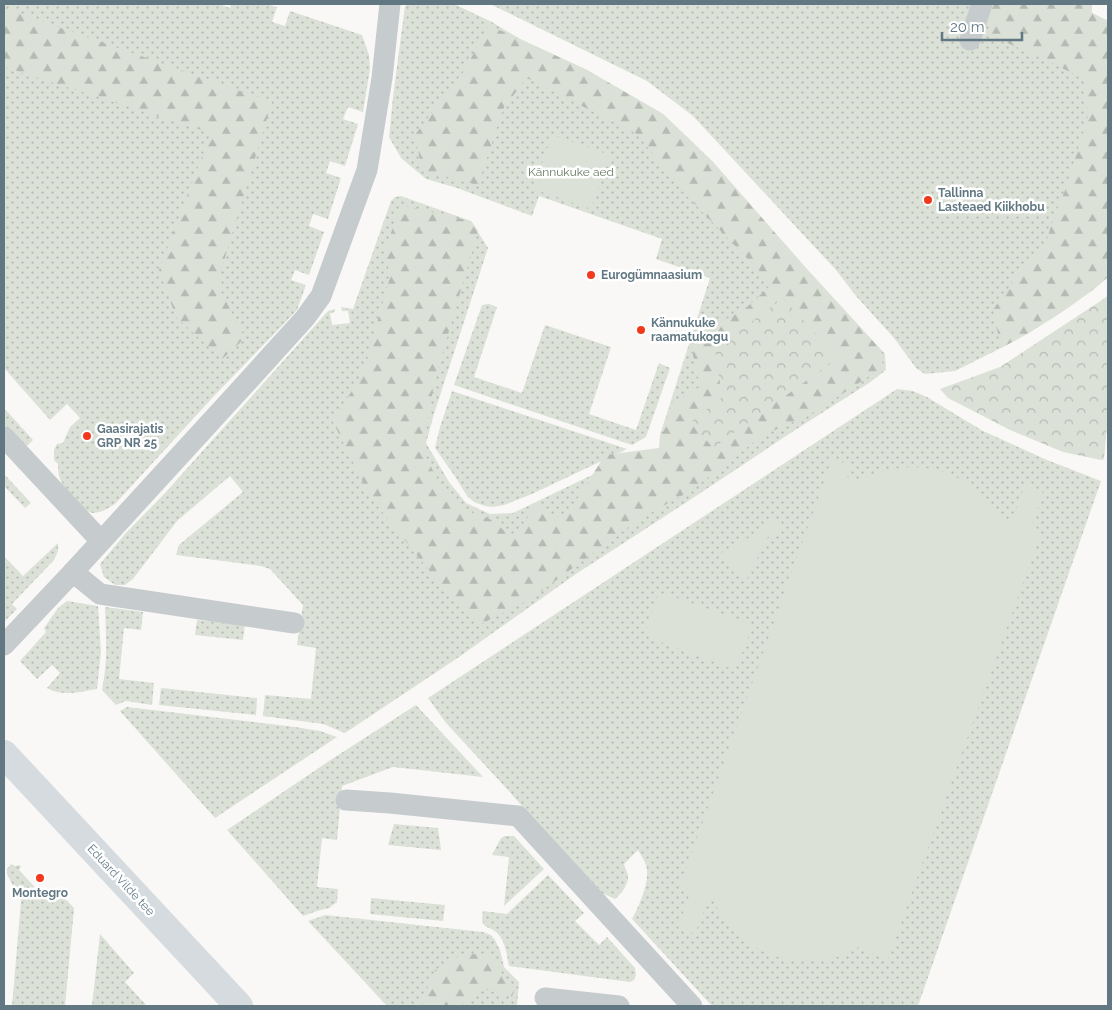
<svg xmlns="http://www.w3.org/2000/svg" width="1112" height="1010" viewBox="0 0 1112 1010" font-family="Raleway,sans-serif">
  <defs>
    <pattern id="grass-dots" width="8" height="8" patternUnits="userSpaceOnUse" patternTransform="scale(1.25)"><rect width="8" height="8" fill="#dbe1d6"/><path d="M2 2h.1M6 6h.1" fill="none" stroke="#b5bbb3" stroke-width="1.8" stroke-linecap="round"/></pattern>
    <pattern id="forest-firs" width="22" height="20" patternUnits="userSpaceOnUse" patternTransform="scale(1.25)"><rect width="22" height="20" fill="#dbe1d6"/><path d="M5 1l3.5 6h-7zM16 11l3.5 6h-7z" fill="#b5bbb3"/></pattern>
    <pattern id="park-crowns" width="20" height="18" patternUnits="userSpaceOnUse" patternTransform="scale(1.25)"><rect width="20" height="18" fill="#dbe1d6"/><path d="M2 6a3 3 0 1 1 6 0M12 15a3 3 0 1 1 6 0" fill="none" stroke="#b5bbb3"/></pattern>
  </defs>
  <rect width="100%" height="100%" fill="#f9f8f6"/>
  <g fill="url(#grass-dots)">
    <path d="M4,4H219L230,8L231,4H266L277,7L272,22L285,26L290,11L362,35L369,55L370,69L363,112L348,107L343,119L358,124L345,166L330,161L326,173L341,178L328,219L313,214L309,226L324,232L309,275L295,270L291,280L306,285L297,310L277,331L214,396L115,504C109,508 101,513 93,513C80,511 63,488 59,476C58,472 58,468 58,464L54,460V450L57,444L63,443L70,427L80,418L67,404L50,420L4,368Z"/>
    <path d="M409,4H454L492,22L520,39L587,70L663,114L712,161L805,267L885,354L886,370L869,383L789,434L693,498L576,574L459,657L345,733L323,724L263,716L265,695L311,699L316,648L297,645L303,605L270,569L261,566L176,555L179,545L243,492L230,476L177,521L133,579L125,585H115L104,577L100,564L125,534L165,493L328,311L335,309V312L330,313L332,325L350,323L348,311H342L341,307L353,309L381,229L391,201L395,197L401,196L471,221L488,248L434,414L426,443L449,482L466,503L490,514L513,513L590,476L659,448L660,435L710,278L656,259L662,239L539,196L532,216L457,188L426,179L401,158L389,137L393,97L405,6Z"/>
    <path d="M490,4H1092V13L1108,21V277L1093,290L1029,333L1001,348L955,371L925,374L916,368L894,338L856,296L836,270L693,116L647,81Z"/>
    <path d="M489,304L497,307L474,377L522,393L545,325L611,347L589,414L636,430L659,363L670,368L646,437L632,445L454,385L482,305Z"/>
    <path d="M897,389L913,391L927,397L983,431L1047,460L1101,481L918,1006H712L632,919C639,906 651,880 646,865C644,860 641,855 638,850L624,864C625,868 628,873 628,877C628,885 621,894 615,899L604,894L592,887L508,790L446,723L428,698Z"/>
    <path d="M452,391L627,449L532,494L504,505L493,507L485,506L474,502L467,496L456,478L435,448L440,427Z"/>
    <path d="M4,408L33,440L25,448L4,425Z"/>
    <path d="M4,474L31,503L25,508L4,486Z"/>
    <path d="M58,543V551L54,560L12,604L17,609L4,622V556L23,576Z"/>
    <path d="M67,601L98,606L101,652L97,689C80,692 62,697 47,688L60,673L52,665L37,679L20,661L46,632L44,628L58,608Z"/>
    <path d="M105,607L143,612L141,630L124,628L119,679L154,683L152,705L126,701L116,705L102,690C108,661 106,636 105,607Z"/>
    <path d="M197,620L245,624L243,640L195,635Z"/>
    <path d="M161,688L257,698L256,715L159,705Z"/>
    <path d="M416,705L483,777L393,767L342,786L337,840L322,838L317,887L338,889L337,902L329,908L317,911L303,916L227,830L332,759Z"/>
    <path d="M127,707L295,727L320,731L337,737L215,818L120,711Z"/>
    <path d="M394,824L438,828L441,850L388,845Z"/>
    <path d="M505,836H514L544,869L504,906L509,857L492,855L501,838Z"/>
    <path d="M11,864L15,866L20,865L21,867L19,870L43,896L54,887L74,908L65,1006H12L21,901L7,874V869Z"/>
    <path d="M548,875L584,913L575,921L599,945L607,937L635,968L636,975L634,980L630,982L509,966C507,956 506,946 501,938C492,922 479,934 483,911L507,914Z"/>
    <path d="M371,898L445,905L443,921L370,914Z"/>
    <path d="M325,915L483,932L491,935L495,940L500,950L504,967L519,982L517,1006H387L308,921Z"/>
    <path d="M100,934L134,973L125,982L147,1006H92Z"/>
  </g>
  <g fill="url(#forest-firs)">
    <path d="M991,4H1092V13L1108,21V277C1076,305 1039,328 1001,348L993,310L1022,268L1044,249L1053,220L1066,188L1089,112L1082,98L1088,81L1054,64L992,36C986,24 988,17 991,4Z"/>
    <path d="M4,8L272,102L217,284L245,338L222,359L176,317L159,270L211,133L4,67Z"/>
    <path d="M488,25L520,39L587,70L663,114L712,161L805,267L881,350L883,367L816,411L762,436L690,491L638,520L532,598L479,625L436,579L371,498L332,420L358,382L372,341L390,277L385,252L400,205L471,221L478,231L434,383L423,450L434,473L444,490L462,509L492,520L508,534L517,533L536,505L560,518L572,507L605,455L659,448L671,403L700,387L691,346L711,328L746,308L772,284L684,193L637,134L527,78L504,107L478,185L422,171L415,135L450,88L465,70Z"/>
    <path d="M491,953L504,977L515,987L512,997L480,988L460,1006H434L421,1003L435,970L461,955Z"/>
  </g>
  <g fill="url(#park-crowns)">
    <path d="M1108,296V416L1104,459L1101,460L1063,452L1010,430L948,398L940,389L1000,367Z"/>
    <path d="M783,298L838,358L713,448L691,422L722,397L715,350Z"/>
  </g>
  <g fill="#dbe1d6">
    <path d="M552,135L610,155L591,209L533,189Z"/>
    <path d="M832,459L851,465L847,477L858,481C894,462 943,461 975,490C979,493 983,497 986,501C991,506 995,515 1001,519C1004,520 1009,521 1012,522L1025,485L1043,492L1031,530L1041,533L888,959L860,949L861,946C855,949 850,952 844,955C809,967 770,962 741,937C734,931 726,923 721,914C716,907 714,900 711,893L695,934L678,927L691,890L680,886Z"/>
    <path d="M772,518L781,526L773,535L770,533L746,581L731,570L719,554L765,529L764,527Z"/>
    <path d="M666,594L747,623L751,630L738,664L730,668L650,638L645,632L657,597Z"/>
  </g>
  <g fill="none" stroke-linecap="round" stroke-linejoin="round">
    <g stroke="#c6cbce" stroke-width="21">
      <path d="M970,40L982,4"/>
      <path d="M4,437L101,541"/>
      <path d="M73,572L100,594L294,623"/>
      <path d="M4,645L73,572L237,393L305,318L321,296L367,170L382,78L390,4"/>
      <path d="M346,800L390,803L518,816L692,1006"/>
      <path d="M545,998L619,1006"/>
    </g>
    <path stroke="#d5dbde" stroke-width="28" d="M4,754L239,1006"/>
  </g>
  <g fill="#f2381d" stroke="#fff" stroke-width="2">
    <circle cx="928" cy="200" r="5"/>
    <circle cx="591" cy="275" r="5"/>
    <circle cx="641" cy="330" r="5"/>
    <circle cx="87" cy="436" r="5"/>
    <circle cx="40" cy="878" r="5"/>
  </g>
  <g text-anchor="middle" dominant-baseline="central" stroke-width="5" stroke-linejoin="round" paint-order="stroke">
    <g font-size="12" fill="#687a61" stroke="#fff">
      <text x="571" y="172">Kännukuke aed</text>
    </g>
    <g font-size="12" font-weight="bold" fill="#617883" stroke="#fff" text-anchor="start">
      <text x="938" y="193">Tallinna<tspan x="938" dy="14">Lasteaed Kiikhobu</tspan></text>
      <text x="601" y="275">Eurogümnaasium</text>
      <text x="651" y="323">Kännukuke<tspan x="651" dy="14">raamatukogu</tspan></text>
      <text x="97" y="429">Gaasirajatis<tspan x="97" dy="14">GRP NR 25</tspan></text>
      <text x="40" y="893" text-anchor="middle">Montegro</text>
    </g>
    <g font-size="12" fill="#617883" stroke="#fff">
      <text transform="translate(121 880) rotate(47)">Eduard Vilde tee</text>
    </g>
  </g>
  <rect width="1112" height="1010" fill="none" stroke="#617883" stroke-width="10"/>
  <path d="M942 32v8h80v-8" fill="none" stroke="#617883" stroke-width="2.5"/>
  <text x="950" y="32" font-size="15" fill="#617883" stroke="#ffffff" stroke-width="4" paint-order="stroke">20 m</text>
</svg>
